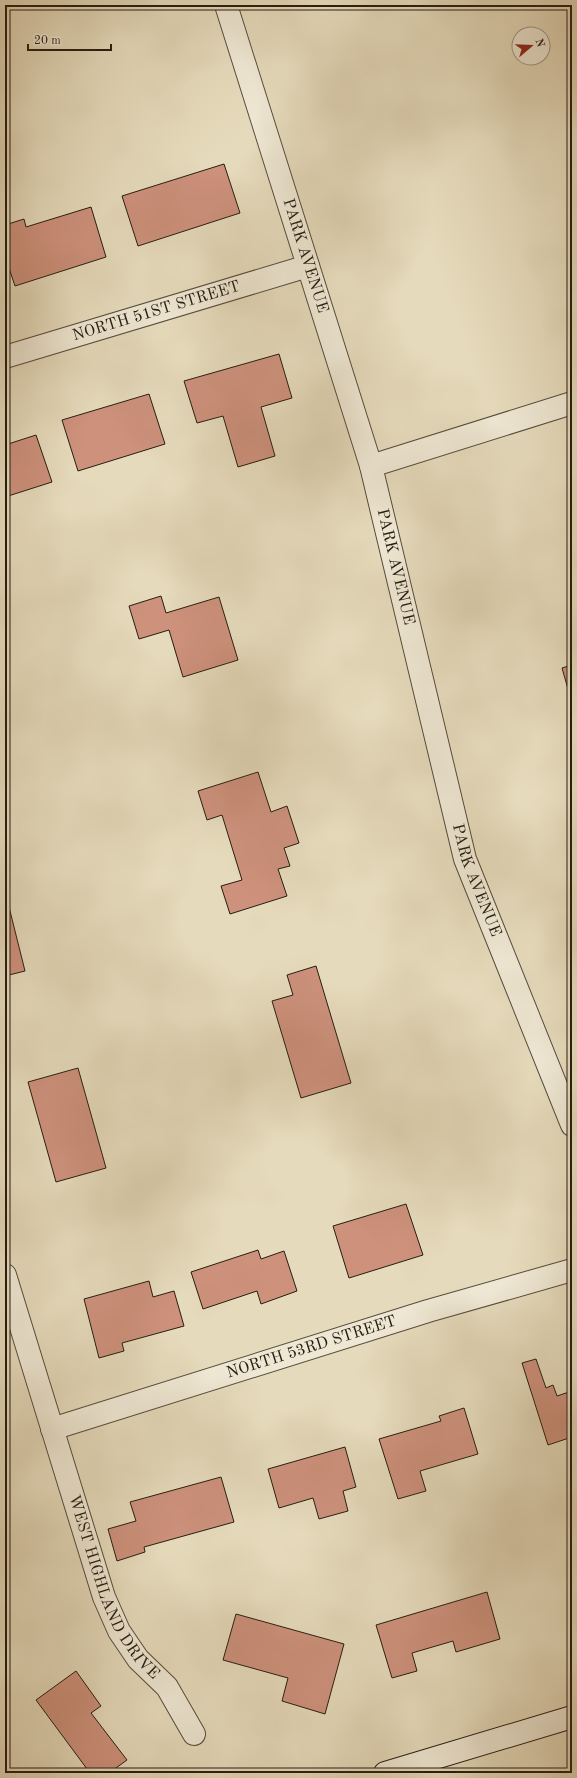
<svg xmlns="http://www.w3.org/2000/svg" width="577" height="1778" viewBox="0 0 577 1778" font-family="'Old Standard TT',serif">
  <rect width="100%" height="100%" fill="#e5dabb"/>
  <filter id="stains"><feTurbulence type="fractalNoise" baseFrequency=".005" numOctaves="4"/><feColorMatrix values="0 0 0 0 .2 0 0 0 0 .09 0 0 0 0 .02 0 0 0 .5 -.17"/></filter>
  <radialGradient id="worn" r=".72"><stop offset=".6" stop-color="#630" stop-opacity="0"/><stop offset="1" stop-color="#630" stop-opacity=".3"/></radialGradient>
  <g fill="#cd917c" stroke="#261d11">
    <path d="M224,164L240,213L138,246L122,196Z"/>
    <path d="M91,207L106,257L15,286L5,256V225L24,219L26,227Z"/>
    <path d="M279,354L292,398L261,407L275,456L238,467L223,416L197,423L184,381Z"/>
    <path d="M149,394L165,444L78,471L62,420Z"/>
    <path d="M36,435L52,482L5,497V445Z"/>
    <path d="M161,596L166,613L219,597L238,660L183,677L169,630L139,639L129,606Z"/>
    <path d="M572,665V703L562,668Z"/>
    <path d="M258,772L271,812L287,806L299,843L284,848L290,866L278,869L287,896L230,914L221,886L242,880L222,815L207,820L198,791Z"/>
    <path d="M8,903L25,971L5,976V904Z"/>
    <path d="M316,966L351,1083L301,1098L272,1001L293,995L287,975Z"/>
    <path d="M78,1068L106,1168L56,1182L28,1082Z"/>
    <path d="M406,1204L423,1255L349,1278L333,1226Z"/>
    <path d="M258,1250L261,1259L284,1251L297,1291L261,1304L257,1291L203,1309L191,1272Z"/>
    <path d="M149,1281L153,1297L174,1291L184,1326L122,1343L124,1351L99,1358L84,1299Z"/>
    <path d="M536,1359L546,1388L553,1385L557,1396L572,1391V1437L548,1445L522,1363Z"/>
    <path d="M464,1408L478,1454L420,1471L426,1491L398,1499L379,1439L441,1421L439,1416Z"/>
    <path d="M345,1447L356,1487L343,1491L348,1511L319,1519L313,1498L279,1508L268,1469Z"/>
    <path d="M221,1477L234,1522L144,1547L145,1552L117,1561L108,1529L136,1521L130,1502Z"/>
    <path d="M487,1592L500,1639L456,1652L453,1641L412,1653L417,1671L392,1678L376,1625Z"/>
    <path d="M236,1614L344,1644L325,1714L282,1701L288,1678L223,1660Z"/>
    <path d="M76,1671L101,1706L91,1713L127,1760L109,1773H90L36,1700Z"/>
  </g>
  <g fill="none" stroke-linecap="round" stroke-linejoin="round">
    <g stroke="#564c3c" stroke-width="24">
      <g id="minor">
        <path id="s1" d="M5,357L308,266"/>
        <path d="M371,466L572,403"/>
        <path id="s2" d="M5,1275L104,1597L119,1631L138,1659L167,1687L194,1734"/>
        <path id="s3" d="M52,1429L428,1311L572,1270"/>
      </g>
    </g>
    <g stroke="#564c3c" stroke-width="24">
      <g id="tertiary">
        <path id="s4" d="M226,5L371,466L465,859L572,1125"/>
      </g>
    </g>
    <g stroke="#261d11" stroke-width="24">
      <path id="secondary" d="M385,1773L572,1717"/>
    </g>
    <use href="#minor" stroke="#eee7d3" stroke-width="22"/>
    <use href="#tertiary" stroke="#eee7d3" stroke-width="22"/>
    <use href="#secondary" stroke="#eee7d3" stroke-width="22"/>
  </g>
  <g text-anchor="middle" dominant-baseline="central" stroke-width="3.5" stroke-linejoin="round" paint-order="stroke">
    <g font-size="16" fill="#261d11" stroke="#eee7d3">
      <text stroke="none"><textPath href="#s4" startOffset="263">PARK AVENUE</textPath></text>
      <text stroke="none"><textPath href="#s1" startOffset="158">NORTH 51ST STREET</textPath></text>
      <text stroke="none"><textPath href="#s4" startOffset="587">PARK AVENUE</textPath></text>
      <text stroke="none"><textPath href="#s4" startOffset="911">PARK AVENUE</textPath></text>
      <text stroke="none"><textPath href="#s3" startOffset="272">NORTH 53RD STREET</textPath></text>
      <text stroke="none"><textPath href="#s2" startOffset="332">WEST HIGHLAND DRIVE</textPath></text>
    </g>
  </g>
  <rect width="577" height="1778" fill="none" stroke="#e5dabb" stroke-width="20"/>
  <rect x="6" y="6" width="565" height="1766" fill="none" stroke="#261d11" stroke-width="2"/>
  <rect x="10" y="10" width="557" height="1758" fill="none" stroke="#261d11"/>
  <g transform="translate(531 46) rotate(71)"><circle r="19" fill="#eee7d3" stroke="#9e9685"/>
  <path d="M0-3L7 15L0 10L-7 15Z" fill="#8f2418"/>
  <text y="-6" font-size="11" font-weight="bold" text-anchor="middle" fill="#261d11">N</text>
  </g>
  <path d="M28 44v6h83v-6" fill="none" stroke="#261d11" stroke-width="2"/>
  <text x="34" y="44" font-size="12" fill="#261d11" stroke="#eee7d3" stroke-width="3" paint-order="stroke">20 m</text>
  <rect width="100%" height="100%" filter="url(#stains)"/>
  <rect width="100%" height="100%" fill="url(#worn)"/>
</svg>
